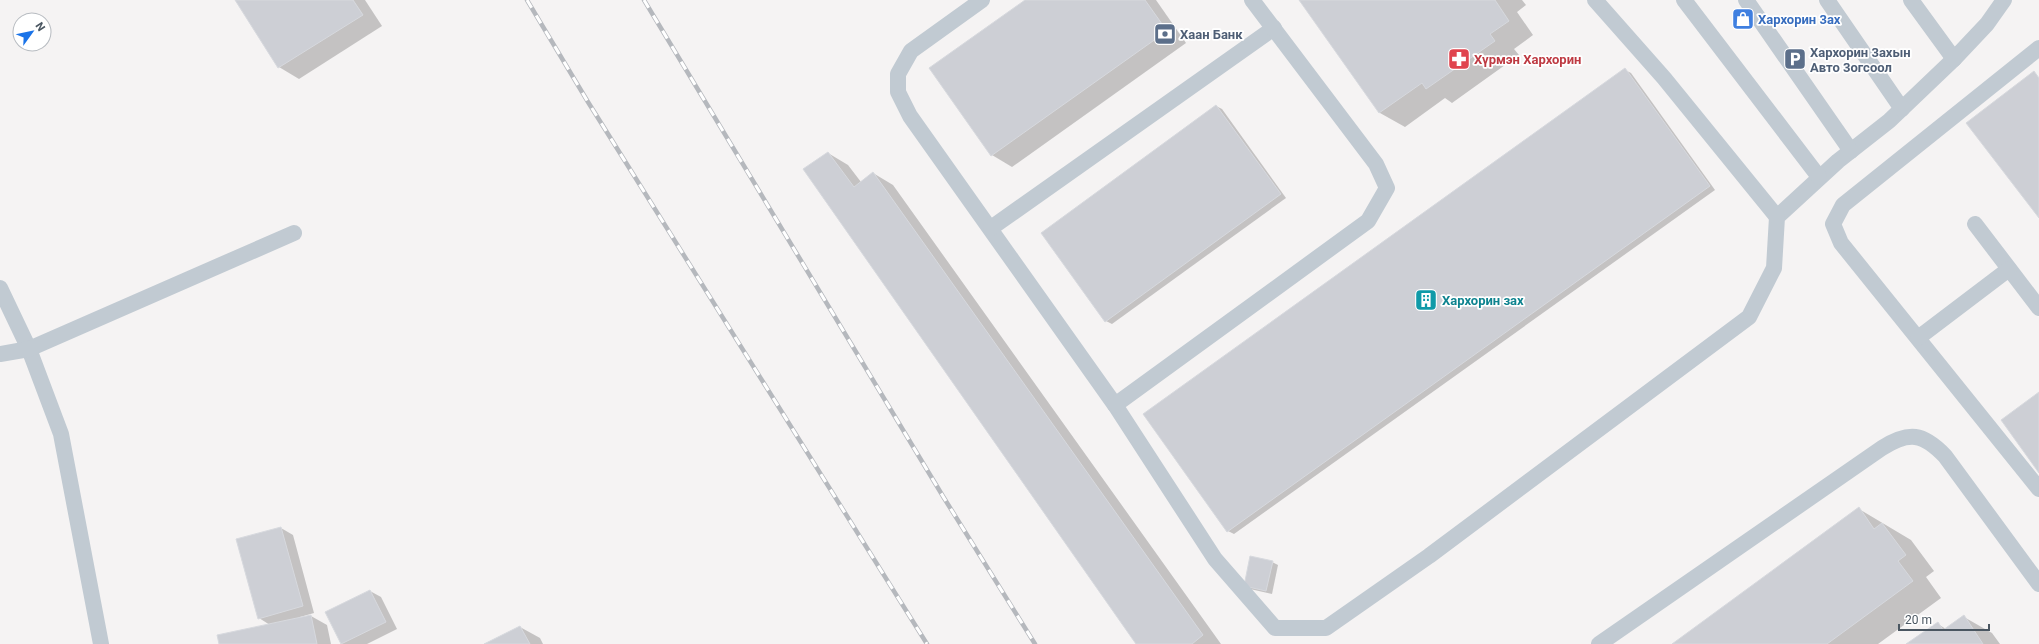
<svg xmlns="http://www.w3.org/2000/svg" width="2039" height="644" viewBox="0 0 2039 644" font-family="Roboto,sans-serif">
  <rect width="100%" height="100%" fill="#f5f3f3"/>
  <g fill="#0003">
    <path d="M236,0H365L382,26L299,79L279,67Z"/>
    <path d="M1027,0H1156L1186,43L1012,167L992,155Z"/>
    <path d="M1300,0H1522L1526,5L1517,12L1533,35L1514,49L1519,55L1452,103L1445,98L1405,127L1380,113Z"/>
    <path d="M1625,70L1631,73L1715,190L1234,534L1228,531L1144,415Z"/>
    <path d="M1216,106L1222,109L1286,198L1112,324L1106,321Z"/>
    <path d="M828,153L848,165L861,182L873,173L893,185L1221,644H1137Z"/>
    <path d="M1859,509L1911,540L1934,571L1926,577L1941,598L1878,644H1674Z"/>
    <path d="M281,528L293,535L314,613L300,617L301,618L311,616L327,625L331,644H220L270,625L259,618Z"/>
    <path d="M1272,562L1278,565L1272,594L1250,589L1245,586Z"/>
    <path d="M370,591L381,597L397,629L367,644H342L326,612Z"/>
    <path d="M1964,617L1992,633L2000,644H1907L1938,624L1946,629Z"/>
    <path d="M520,627L540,638L543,644H487Z"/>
  </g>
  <g fill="#cdcfd5" stroke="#d7d9de">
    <path d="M235,0H353L363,15L278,68Z"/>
    <path d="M1025,0H1145L1167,31L991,156L929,68Z"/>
    <path d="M1299,0H1495L1509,21L1490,34L1495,41L1426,89L1422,83L1379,113Z"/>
    <path d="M1625,68L1710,186L1227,532L1143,414Z"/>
    <path d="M2034,71L2039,78V218L1966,123Z"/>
    <path d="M1216,105L1281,194L1105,322L1041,233Z"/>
    <path d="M828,152L854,187L873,172L1203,635L1192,644H1136L803,169Z"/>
    <path d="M2039,392V473L2001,420Z"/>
    <path d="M1859,507L1874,529L1882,523L1906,555L1898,561L1913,581L1827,644H1672Z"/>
    <path d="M281,527L303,606L258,619L236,539Z"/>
    <path d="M1250,556L1273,561L1266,591L1244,586Z"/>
    <path d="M370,590L386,622L341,644L325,612Z"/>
    <path d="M311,615L317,644H219L217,635Z"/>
    <path d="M1964,615L1983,644H1906L1938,622L1943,630Z"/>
    <path d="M520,626L530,644H484Z"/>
  </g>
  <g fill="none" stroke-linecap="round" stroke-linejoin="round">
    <g stroke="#c1cad2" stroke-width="16">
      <path d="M982,0L911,51L898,74V92L910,116L1115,405L1215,559L1275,628H1326L1429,556L1749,317L1774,268L1777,217L1838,161L1889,121L1954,59L1987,24L2004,0"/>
      <path d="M1595,0L1664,78L1777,217"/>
      <path d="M1684,0L1819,177"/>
      <path d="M1746,0L1851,151"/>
      <path d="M1827,0L1902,109"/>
      <path d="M1911,0L1954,59"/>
      <path d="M2039,48L1843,205L1833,224L1841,243L2039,489"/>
      <path d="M1975,224L2039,308"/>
      <path d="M991,228L1274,28"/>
      <path d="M0,288L29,349L61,434L101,644"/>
      <path d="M1918,338L2009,269"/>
      <path d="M0,354L29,349L294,233"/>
      <path d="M1115,405L1368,221L1387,188L1376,164L1252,0"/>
      <path d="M1599,644L1882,448C1909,431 1923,433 1945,456L2039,584"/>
    </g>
    <g stroke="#b5b8bd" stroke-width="4.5">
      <g id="rail">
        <path d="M527,0L588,102L927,644"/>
        <path d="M644,0L944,498L1035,644"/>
      </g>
    </g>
    <use href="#rail" stroke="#fff" stroke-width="3" stroke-dasharray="9" stroke-linecap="butt"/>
  </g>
  <defs>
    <g id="shop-square" transform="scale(1.15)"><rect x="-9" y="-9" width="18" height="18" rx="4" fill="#3f7fe0" stroke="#fff"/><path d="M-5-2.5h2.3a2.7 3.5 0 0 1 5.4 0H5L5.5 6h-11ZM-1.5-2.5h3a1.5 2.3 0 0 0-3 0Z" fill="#fff"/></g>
    <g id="bank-square" transform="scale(1.15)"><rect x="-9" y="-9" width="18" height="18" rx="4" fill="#5c6f8a" stroke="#fff"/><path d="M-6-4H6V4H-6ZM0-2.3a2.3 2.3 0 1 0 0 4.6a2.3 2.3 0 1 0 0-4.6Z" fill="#fff"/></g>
    <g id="pharmacy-square" transform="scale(1.15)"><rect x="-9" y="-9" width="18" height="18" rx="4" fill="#e0444e" stroke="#fff"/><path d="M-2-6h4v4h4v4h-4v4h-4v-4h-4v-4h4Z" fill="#fff"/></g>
    <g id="parking-square" transform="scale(1.15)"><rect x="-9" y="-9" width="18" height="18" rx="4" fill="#5c6f8a" stroke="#fff"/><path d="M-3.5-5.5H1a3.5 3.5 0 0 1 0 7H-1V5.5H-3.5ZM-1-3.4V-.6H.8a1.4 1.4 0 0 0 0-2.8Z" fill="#fff"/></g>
    <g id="building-square" transform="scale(1.15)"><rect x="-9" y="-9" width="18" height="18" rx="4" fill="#0f9aa8" stroke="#fff"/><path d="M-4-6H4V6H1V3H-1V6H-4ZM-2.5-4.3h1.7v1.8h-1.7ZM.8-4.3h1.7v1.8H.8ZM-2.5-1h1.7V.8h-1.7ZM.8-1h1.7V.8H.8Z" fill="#fff"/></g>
  </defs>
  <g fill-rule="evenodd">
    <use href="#shop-square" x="1743" y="19"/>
    <use href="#bank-square" x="1165" y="34"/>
    <use href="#pharmacy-square" x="1459" y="59"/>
    <use href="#parking-square" x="1795" y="59"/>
    <use href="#building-square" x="1426" y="300"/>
  </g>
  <g text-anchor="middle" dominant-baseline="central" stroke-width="3.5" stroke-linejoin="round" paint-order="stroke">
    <g font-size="13" font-weight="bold" fill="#366cbe" stroke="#fff" text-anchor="start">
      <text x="1758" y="19">Хархорин 3ах</text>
    </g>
    <g font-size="13" font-weight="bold" fill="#4e5e75" stroke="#fff" text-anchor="start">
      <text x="1180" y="34">Хаан Банк</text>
      <text x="1810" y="52">Хархорин 3ахын<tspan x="1810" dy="15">Авто 3огсоол</tspan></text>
    </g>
    <g font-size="13" font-weight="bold" fill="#be3a42" stroke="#fff" text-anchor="start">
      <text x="1474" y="59">Хүрмэн Хархорин</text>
    </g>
    <g font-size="13" font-weight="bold" fill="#0d838f" stroke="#fff" text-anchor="start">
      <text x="1442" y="300">Хархорин зах</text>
    </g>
  </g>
  <g transform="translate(32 32) rotate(57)"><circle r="19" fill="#ffffff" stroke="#b7bbc0"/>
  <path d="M0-3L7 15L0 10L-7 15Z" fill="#1a73e8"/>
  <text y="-6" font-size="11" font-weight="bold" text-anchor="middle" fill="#4a5661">N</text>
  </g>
  <path d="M1899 624v6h90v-6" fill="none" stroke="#4a5661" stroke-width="2"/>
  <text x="1905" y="624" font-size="12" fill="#4a5661" stroke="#ffffff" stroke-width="3" paint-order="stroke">20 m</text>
</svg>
